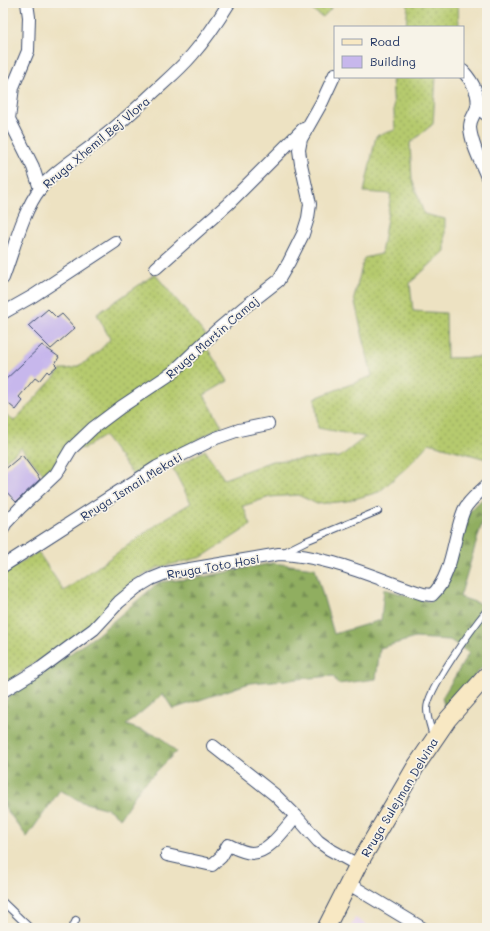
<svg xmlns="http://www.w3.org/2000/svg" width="490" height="931" viewBox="0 0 490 931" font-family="Mali,sans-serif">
  <defs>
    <pattern id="grass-dots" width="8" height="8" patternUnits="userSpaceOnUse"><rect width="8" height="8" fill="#b6ca6e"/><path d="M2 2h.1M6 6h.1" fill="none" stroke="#93a45e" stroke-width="1.8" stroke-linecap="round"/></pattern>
    <pattern id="forest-firs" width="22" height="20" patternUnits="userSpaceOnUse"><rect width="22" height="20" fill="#90ae61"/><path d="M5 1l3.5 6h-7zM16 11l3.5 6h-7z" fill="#758e53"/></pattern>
  </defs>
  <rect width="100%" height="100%" fill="#f7f3e8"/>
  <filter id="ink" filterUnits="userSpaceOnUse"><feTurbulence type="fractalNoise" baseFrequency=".025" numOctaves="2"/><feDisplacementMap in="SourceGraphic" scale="8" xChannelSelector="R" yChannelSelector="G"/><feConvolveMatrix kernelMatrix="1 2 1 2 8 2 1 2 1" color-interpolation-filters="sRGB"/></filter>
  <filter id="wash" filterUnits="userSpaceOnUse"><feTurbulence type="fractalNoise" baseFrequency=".012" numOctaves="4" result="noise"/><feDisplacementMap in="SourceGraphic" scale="16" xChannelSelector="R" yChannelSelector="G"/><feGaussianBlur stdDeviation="0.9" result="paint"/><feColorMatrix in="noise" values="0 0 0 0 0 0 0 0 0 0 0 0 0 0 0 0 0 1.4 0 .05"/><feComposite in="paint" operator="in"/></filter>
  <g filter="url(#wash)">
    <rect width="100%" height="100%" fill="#ede2c2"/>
    <path fill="#e7d2ef" d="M355,918L372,928H350Z"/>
    <g fill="url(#grass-dots)" stroke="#687c66">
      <path d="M301,3H332L330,10L323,17Z"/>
      <path d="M408,3H458L459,27H406Z"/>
      <path d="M392,77H436L433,124L410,143L412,179L424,214L445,219V251L410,283L413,311L446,313L447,358L483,357L487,397L486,459L429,443L409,465L379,492L347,501L317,504L298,495L270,497L243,506L251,525L202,557L157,568L136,579L92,624L3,685V573L38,552L64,591L163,520L191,503L173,469L205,450L224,479L272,461L340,457L365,437L318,428L315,398L372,376L354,298L364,258L381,254L391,194L364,192L376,136L395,130Z"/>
      <path d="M155,274L213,344L207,348L228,381L204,395L222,426L134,476L104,436L85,448L62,451L56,464L46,477L21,448L3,462V412L14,421L62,369C81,370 98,353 110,339L97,314Z"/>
    </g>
    <path fill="url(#forest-firs)" stroke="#566e60" d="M487,494V513H485L460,597L487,606V662L445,708L442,698L469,653L450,640L415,638L380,648L376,679L338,684L333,676L250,683L173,709L163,694L126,725L161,737L176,752L139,789L120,818L108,809L82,802L60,790L27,837L3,805V705L10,695L97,635L159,582L198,578L272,563L315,568L334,634L381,620L384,589L430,602L447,583L469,512Z"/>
    <g id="blocks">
      <g fill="#c7b7ec">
        <path d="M48,309L57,318L62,314L75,328L51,349L28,326Z"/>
        <path d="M42,345L59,357L55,364L57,366L49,373L47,371L39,381L35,378L19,397L23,401L16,410L3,399V382Z"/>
        <path d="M22,455L40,479L16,502L3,488V471Z"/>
      </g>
    </g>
  </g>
  <g filter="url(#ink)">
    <use href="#blocks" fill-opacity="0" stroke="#3a4a6d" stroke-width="1"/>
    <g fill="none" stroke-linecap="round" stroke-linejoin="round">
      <g stroke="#3a4a6d" stroke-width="8">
        <g id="lane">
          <path d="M284,552L306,541L378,511"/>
          <path d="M433,736C431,728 427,718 427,709C427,690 473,627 487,610"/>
          <path d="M3,902L30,928"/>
          <path d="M72,928L76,920"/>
        </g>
      </g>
      <g stroke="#3a4a6d" stroke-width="14">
        <g id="street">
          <path d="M27,3L29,17L28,51L13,87L9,119L33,167L40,189"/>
          <path d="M463,71C472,81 480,93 477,107C475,115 470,118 470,127C471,144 481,162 487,177"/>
          <path d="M477,107L487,115"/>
          <path d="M156,268L228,204L303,129"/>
          <path d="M3,278C13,252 23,210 40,189C56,169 83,154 103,137C121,123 138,107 155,91C168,79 181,68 192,55C206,39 218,21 229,3"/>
          <path d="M3,313L33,296L115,242"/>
          <path d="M3,529L5,524L20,508L56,474L71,449L93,428L121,407L172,373L217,330L242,309L278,281L289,262L303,234L308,218L310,204L301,164L299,150L301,139L322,102L335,74"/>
          <path d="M3,566L157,467L216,438L239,430L268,424"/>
          <path d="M3,691L41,668L94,629L119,602L136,588L151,579L166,573L279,554C328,555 377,579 423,594L432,595C453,576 453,536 464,510C468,501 480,492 487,485"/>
          <path d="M213,746L275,795L296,816"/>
          <path d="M167,855L212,865L221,857L228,845C235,848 244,853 252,853C269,853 285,828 296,816L318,841L329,849L358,865"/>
          <path d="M349,884L422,928"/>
        </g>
      </g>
      <g stroke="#3a4a6d" stroke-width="19">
        <path id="secondary" d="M326,928L358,865L416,766L448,719L487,675"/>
      </g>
      <use href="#lane" stroke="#fff" stroke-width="6"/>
      <use href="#street" stroke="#fff" stroke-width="12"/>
      <use href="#secondary" stroke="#f8e8c3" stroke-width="17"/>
    </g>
  </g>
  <g text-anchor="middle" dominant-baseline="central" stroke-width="3.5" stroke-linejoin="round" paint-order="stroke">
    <g font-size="12" fill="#1b2f5e" stroke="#f7f3e8">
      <text transform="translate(96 142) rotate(-40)">Rruga Xhemil Bej Vlora</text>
      <text transform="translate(212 337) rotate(-41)">Rruga Martin Camaj</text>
      <text transform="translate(131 486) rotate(-32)">Rruga Ismail Mekati</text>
      <text transform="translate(213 566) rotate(-10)">Rruga Toto Hosi</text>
      <text transform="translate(399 797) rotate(-59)">Rruga Sulejman Delvina</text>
    </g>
  </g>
  <rect width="490" height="931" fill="none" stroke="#f7f3e8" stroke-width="16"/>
  <rect x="334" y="26" width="130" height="52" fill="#f7f3e8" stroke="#9fa5b1"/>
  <rect x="342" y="39" width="20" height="6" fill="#f8e8c3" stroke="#9fa5b1"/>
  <text x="370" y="46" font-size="12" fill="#1b2f5e">Road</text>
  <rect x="342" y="56" width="20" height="12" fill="#c7b7ec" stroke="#9fa5b1"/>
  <text x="370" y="66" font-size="12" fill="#1b2f5e">Building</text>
</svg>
